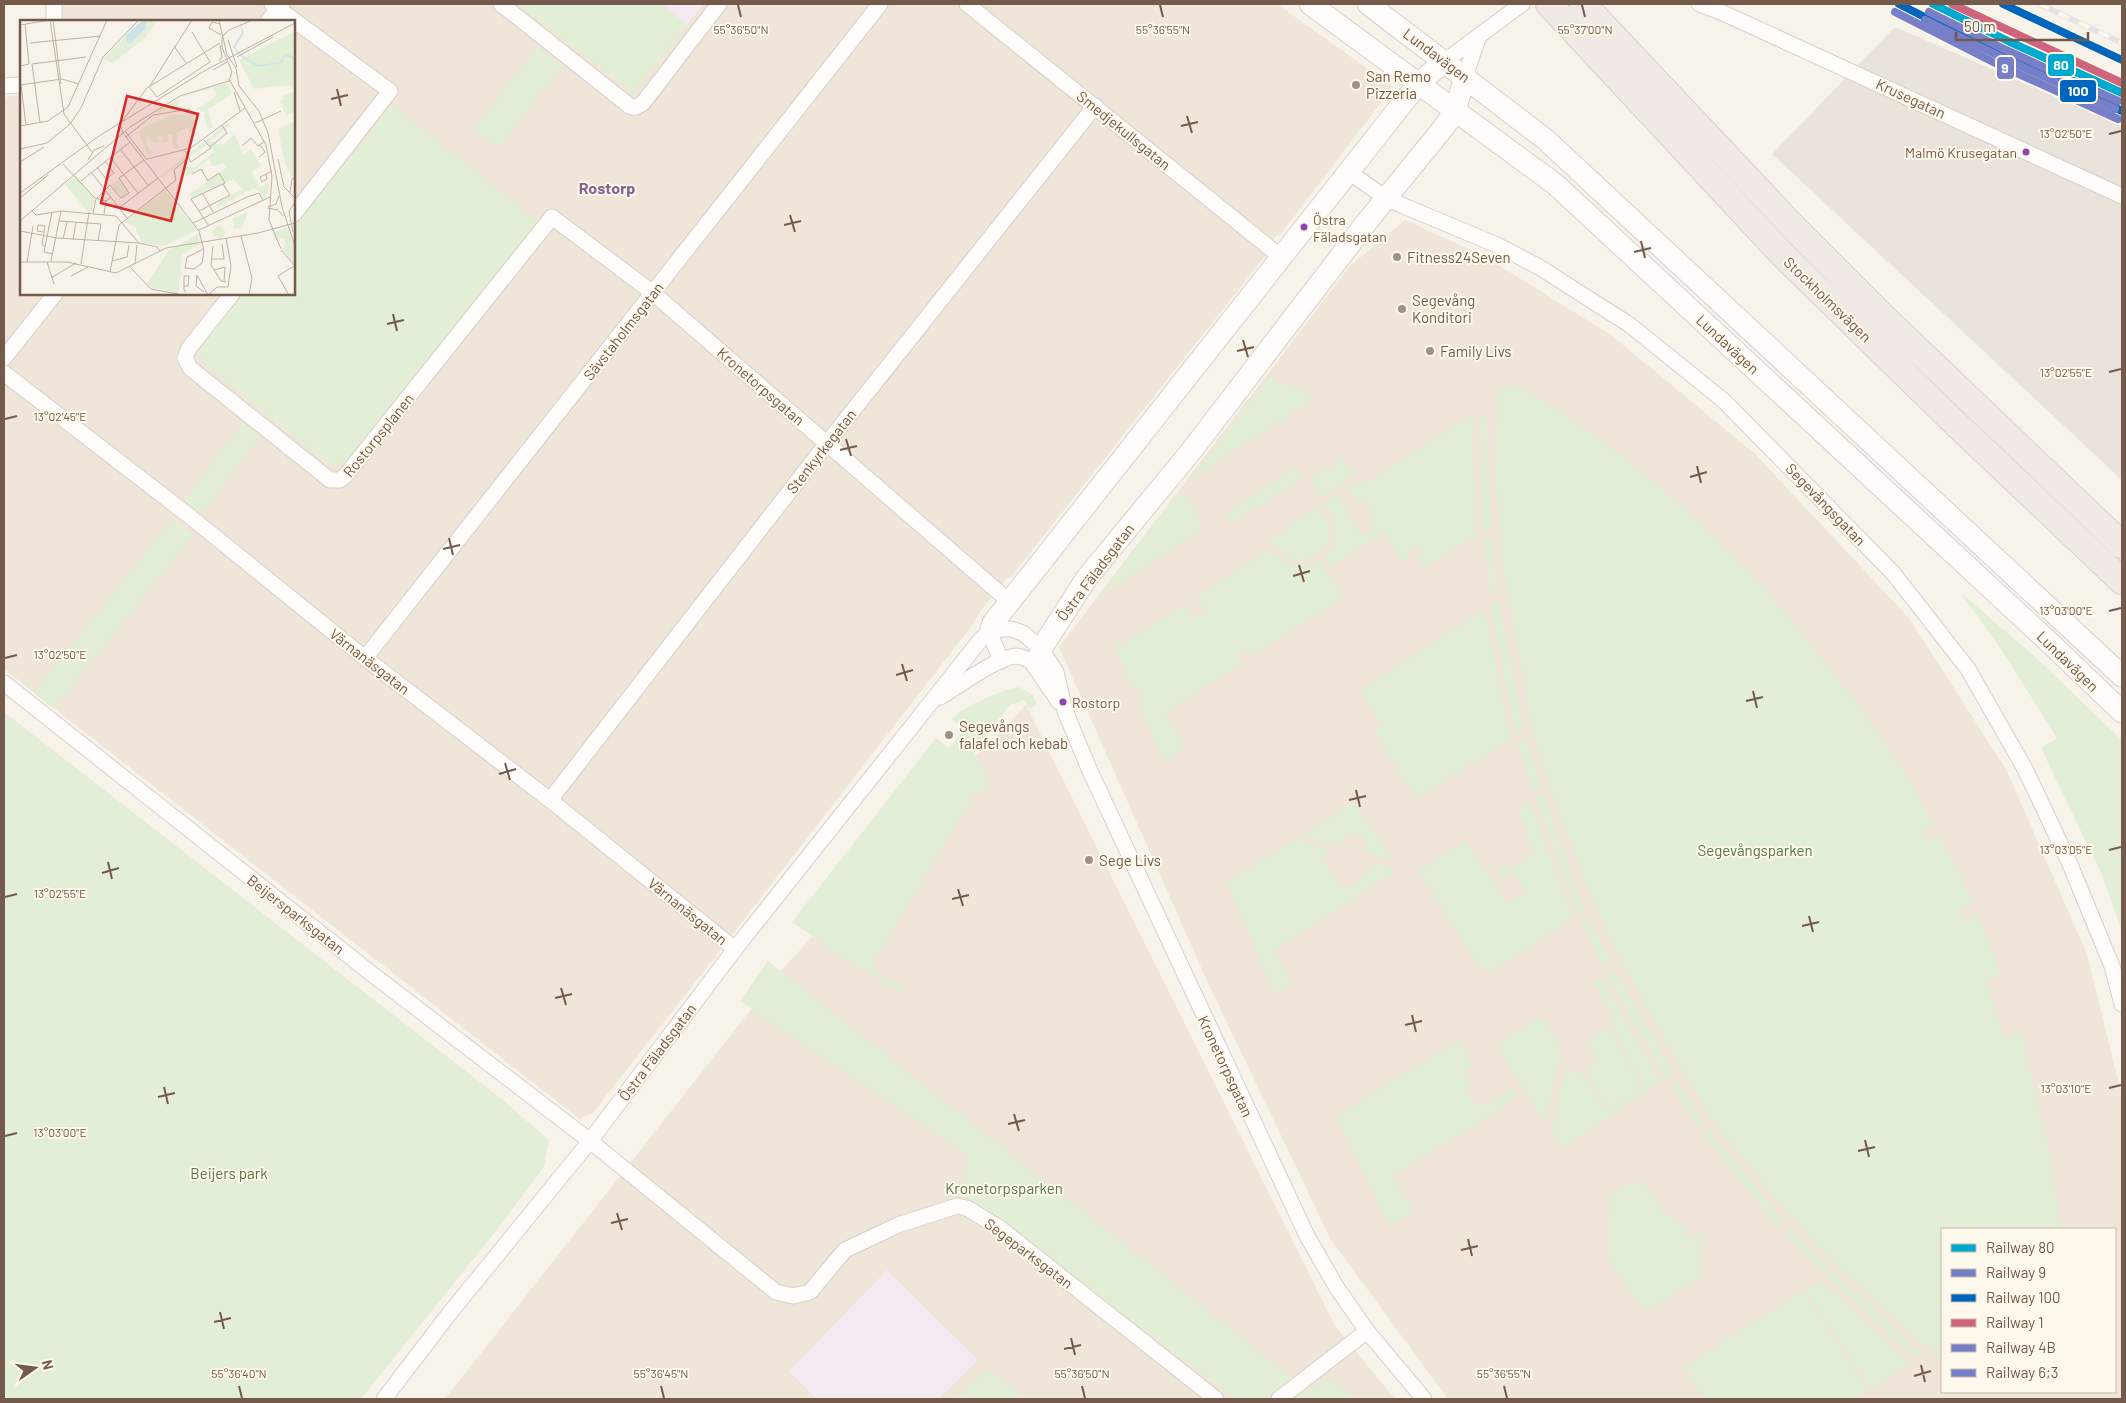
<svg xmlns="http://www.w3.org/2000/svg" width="2126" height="1403" viewBox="0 0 2126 1403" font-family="Barlow,sans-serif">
  <rect width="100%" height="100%" fill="#f7f3eb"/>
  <g fill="#f0e5d9" fill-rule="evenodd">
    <path d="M61,4H1277L1393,87L1279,236L1277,235L1263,252L1266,255L1010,578H1007L980,612L970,628L731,936L728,933L718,946L721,949L592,1114L584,1116L581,1120L4,669V97L21,95V294H294V21H60Z"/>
    <path d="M1405,220L1482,255L1611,335L1755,454L1909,618L2007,771L2087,954L2122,1096V1399H1448L1331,1240L1208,983L1059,647L1350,266ZM1942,1229H2115V1392H1942Z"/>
    <path d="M1026,705L1335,1326L1395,1399H445L782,970L963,770Z"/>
  </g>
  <path fill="#eae3dc" d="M1895,27L2122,126V480L1772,154Z"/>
  <g fill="#f3eaf2">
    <path d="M662,4H704L687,25Z"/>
    <path d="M887,1270L978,1360L939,1399H817L789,1371Z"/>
  </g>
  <g fill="#e3eed6">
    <path d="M518,4H662L687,25L633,93Z"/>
    <path d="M537,47L562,66L498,148L474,129Z"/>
    <path d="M392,105L539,222L349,462L328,464L203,363L199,348L242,294H294V228Z"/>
    <path d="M1271,375L1278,382L1308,391L1313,400L1191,479Z"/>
    <path d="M1514,384C1642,456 1750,563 1838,679C1874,726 1907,772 1934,824L1923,830L1927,841L1941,836L1973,903L1958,910L1962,919L1969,920L1977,912L2001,974L1985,981L2005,1039L2020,1029L2048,1144L2061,1229H1942V1360L1882,1308L1822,1250L1771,1193L1712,1120L1668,1046L1610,940L1584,879L1546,776L1532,728L1504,573L1496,485L1497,393Z"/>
    <path d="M1472,415L1476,536L1424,568L1418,557L1421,554L1416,546L1407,552L1410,557L1402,561L1384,532L1331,567L1325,557L1335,544L1331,517L1324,503L1341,494L1344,499L1341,502L1363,537L1374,529L1368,518L1371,513L1365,501L1358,502L1352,493L1349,494L1347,490L1362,480L1365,484Z"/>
    <path d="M1480,415H1487L1491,526L1483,532Z"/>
    <path d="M243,422L261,436L202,513L184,500Z"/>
    <path d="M1344,459L1355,475L1321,497L1310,480Z"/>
    <path d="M1295,468L1302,478L1232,523L1226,514Z"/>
    <path d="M1177,494L1185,495L1202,523L1201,530L1099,597Z"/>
    <path d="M1320,506C1337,538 1330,557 1293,561L1269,541Z"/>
    <path d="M172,519L193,535L54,709L34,693Z"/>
    <path d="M1492,538L1497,589L1490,596L1484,539Z"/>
    <path d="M1269,550C1289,567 1296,569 1321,561L1343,598L1252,656L1247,649L1237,655L1242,663L1165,712L1185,748L1164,760L1137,699L1143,696L1140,688L1134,690L1115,648L1185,605L1193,618L1205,611L1196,597Z"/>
    <path d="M1961,593L2032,654L2122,740V932L2102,875L2041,748L2057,738L1999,646Z"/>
    <path d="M1499,601L1523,727L1516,736L1491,605Z"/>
    <path d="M1485,610L1510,739L1416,799L1374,731L1381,726L1360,690Z"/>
    <path d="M1019,687L1033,695L1037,704L1030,709L1024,700L1010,705L974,751L991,786L974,795L871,967L904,987L901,993L850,962L792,922L936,738L949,748L963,730L952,719C965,705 1000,691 1019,687Z"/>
    <path d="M4,712L499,1097L549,1140L544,1167L499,1227L361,1399H4Z"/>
    <path d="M1527,738L1541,787L1533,791L1518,742Z"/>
    <path d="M1543,793L1585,910L1578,916L1535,798Z"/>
    <path d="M1530,801L1573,919L1492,971L1479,967L1419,871L1466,842L1508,904L1526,892L1513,872L1503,879L1497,870L1504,865L1508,870L1534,853L1519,809Z"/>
    <path d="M1355,802L1394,861L1364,852L1366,844L1360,834L1352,832L1344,837L1342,843L1338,846L1302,836Z"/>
    <path d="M1296,839L1332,850L1321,858L1340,885L1349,888L1360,881L1363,873L1377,863L1397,871L1274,950L1292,981L1288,986L1274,994L1227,882Z"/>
    <path d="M1589,918L1611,962L1604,967L1581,923Z"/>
    <path d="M768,961L1307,1390L1334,1378L1354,1399H1236L962,1195L968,1155L740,1001Z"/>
    <path d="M1614,969L1674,1073L1666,1079L1606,974Z"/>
    <path d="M1601,978L1661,1082L1563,1148L1551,1131L1567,1066L1570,1071L1582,1074L1603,1105L1614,1108L1638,1093L1642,1083L1610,1023L1615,1020L1594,982Z"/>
    <path d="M1538,1018H1544L1562,1049L1546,1118H1541L1499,1049L1500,1042Z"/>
    <path d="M1609,1027L1640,1084L1637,1092L1614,1106L1604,1103L1586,1073L1594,1064L1595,1056L1586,1044Z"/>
    <path d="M1458,1040L1472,1064L1464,1072L1469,1084L1468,1093L1475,1104L1487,1105L1513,1088L1517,1098L1393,1176L1413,1212L1390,1226L1336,1117Z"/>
    <path d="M1678,1082L1705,1124L1697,1129L1672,1087Z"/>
    <path d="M1708,1130H1709L1785,1223L1778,1228L1702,1133Z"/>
    <path d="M1633,1181C1649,1182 1657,1202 1665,1215L1675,1216L1690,1239L1702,1231L1704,1240L1698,1268L1703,1276L1651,1309L1647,1310C1633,1296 1614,1276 1609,1256C1606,1243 1609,1210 1610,1195Z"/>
    <path d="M1792,1228L1828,1266L1821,1272L1786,1234Z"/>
    <path d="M1832,1270L1922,1354L1917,1359L1826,1276Z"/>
    <path d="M1820,1280L1909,1363L1870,1389L1805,1290Z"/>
    <path d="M1803,1290L1867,1390L1853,1399H1704L1684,1367Z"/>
    <path d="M988,1368L1024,1399H956Z"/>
  </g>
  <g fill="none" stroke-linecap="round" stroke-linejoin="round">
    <g stroke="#d6d0c9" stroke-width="17">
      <g id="street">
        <path d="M272,4L390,91L294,214"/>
        <path d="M501,4L631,107H636L643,103L719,4"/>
        <path d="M967,4L1281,257"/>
        <path d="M1699,4L1721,12L2122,196"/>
        <path d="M54,21V4"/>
        <path d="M268,21L282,4"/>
        <path d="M1445,61L1522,4"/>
        <path d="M1465,76L1479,36"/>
        <path d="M4,86L21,85"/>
        <path d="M1349,172L1387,199L1497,245L1539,267L1630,325L1724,401L1893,573L1968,669L2025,769L2069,862L2112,966L2122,1004"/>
        <path d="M232,294L189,348L185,358L190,368L330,480H340L346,475L552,217L653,293L1010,602"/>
        <path d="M4,358L55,294"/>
        <path d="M4,373L188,515L365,658L550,800L735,949"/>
        <path d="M990,633L1001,661"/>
        <path d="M365,658L880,4"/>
        <path d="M1031,661L1059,702"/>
        <path d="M4,683L372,974L590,1141L776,1292L793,1296L810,1292L845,1250L898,1225L957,1206L967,1208L1001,1229L1216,1399"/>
        <path d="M940,697C958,687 997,657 1016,656C1021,656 1026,659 1031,661L1041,649"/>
        <path d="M550,800L827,443L1095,106"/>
        <path d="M384,1399L449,1314L590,1141L735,949L982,638L1000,629H1011L1023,633L1041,649L1056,672L1065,711L1090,771L1307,1236L1337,1288L1367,1331L1424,1399"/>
        <path d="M1279,1399L1367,1331"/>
      </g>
    </g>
    <g stroke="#d7d0c9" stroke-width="23">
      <g id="secondary">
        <path d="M1310,4L1555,184L2050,643L2122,712"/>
        <path d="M1368,4L1545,139L2122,676"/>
        <path d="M990,633L993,623L1406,99L1419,83L1445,61"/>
        <path d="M1041,649L1086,579L1192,450L1366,223L1444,127L1455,111L1465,76"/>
      </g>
    </g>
    <g stroke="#d8d0ca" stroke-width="28">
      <g id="highway">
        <path d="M1549,4L1783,255L1952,420L2122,581"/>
        <path d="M1583,4L1797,231L1880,314L2122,545"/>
      </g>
    </g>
    <use href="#street" stroke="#fefdfc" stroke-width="15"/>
    <use href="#secondary" stroke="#fefdfc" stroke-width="21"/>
    <use href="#highway" stroke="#f1e9e5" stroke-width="26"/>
    <g stroke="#e5e2e5" stroke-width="5.5">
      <path id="rail" d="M2039,4L2122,43"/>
    </g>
    <use href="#rail" stroke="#fff8ec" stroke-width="4" stroke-dasharray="11" stroke-linecap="butt"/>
    <g stroke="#fff8ec" stroke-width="11">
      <path id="rail-1" d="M1933,4L2010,42L2122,93"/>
    </g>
    <g stroke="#fff8ec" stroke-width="11">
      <path id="rail-2" d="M1895,12L1999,65L2118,119"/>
    </g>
    <g stroke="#fff8ec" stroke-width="11">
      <g id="rail-3">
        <path d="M1899,4L2003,57L2122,111"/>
        <path d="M2003,4L2122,60"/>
      </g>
    </g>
    <g stroke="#fff8ec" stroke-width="11">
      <path id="rail-4" d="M1952,4L2122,83"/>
    </g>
    <g stroke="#fff8ec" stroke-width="11">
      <path id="rail-5" d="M1925,20L2003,58L2115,109"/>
    </g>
    <g stroke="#fff8ec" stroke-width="11">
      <path id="rail-6" d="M1929,12L2006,50L2118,101"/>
    </g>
    <use href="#rail-1" stroke="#00a9ce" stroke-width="8"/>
    <use href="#rail-2" stroke="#767fc8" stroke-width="8"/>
    <use href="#rail-3" stroke="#0065bd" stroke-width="8"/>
    <use href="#rail-4" stroke="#cf657c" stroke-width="8"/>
    <use href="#rail-5" stroke="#767fc8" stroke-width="8"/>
    <use href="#rail-6" stroke="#767fc8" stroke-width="8"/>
  </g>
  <path fill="none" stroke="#745a4b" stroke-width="2" d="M738,5L741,17M1160,5L1163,17M1582,5L1585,17M337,89L341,106M331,99L348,95M1187,116L1192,133M1181,126L1198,122M2109,134L2121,131M790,215L795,232M784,225L801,221M1641,241L1645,258M1634,252L1651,248M393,314L397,331M387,324L404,320M1243,340L1248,357M1237,351L1254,347M2109,372L2121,369M5,419L17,416M846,439L851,456M840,450L857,446M1697,466L1701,483M1690,477L1707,472M449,538L453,555M443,549L460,545M1299,565L1304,582M1293,576L1310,571M2109,611L2121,608M5,658L17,655M902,664L907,681M896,675L913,670M1753,691L1757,708M1746,701L1763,697M505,763L510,780M499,774L516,769M1356,790L1360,807M1349,800L1366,796M2109,850L2121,847M108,862L112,879M102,873L119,868M958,889L963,906M5,897L17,894M952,899L969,895M1809,916L1813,932M1802,926L1819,922M561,988L566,1005M555,998L572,994M1412,1015L1416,1032M1405,1025L1422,1021M164,1087L168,1104M2109,1088L2121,1085M158,1097L175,1093M1014,1114L1019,1131M1008,1124L1025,1120M5,1136L17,1133M1865,1140L1869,1157M1858,1151L1875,1147M617,1213L622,1230M611,1223L628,1219M1468,1239L1472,1256M1461,1250L1478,1246M220,1312L224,1329M214,1322L231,1318M1071,1338L1075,1355M1064,1349L1081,1345M1921,1365L1925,1382M1914,1376L1931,1371M239,1386L242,1398M661,1386L664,1398M1082,1386L1085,1398M1504,1386L1507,1398"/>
  <g fill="#a29083" stroke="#fff8ec" stroke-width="2">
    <circle cx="1356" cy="85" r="5"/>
    <circle cx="1397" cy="257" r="5"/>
    <circle cx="1402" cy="309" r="5"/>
    <circle cx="1430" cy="351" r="5"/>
    <circle cx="949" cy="735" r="5"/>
    <circle cx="1089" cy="860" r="5"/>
  </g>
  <g fill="#8e44ad" stroke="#fff8ec" stroke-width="2">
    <circle cx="2026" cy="152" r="4.5"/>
    <circle cx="1304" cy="227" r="4.5"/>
    <circle cx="1063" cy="702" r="4.5"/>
  </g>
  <g text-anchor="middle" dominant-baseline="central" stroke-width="4" stroke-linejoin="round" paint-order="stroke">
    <g font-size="14" fill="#745a4b" stroke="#fff8ec" text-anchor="start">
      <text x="2017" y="152" text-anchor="end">Malmö Krusegatan</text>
      <text x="1313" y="219">Östra<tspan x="1313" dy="17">Fäladsgatan</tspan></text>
      <text x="1072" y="702">Rostorp</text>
    </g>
    <g font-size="15" fill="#745a4b" stroke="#fff8ec">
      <text transform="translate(1437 55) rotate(37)">Lundavägen</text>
      <text transform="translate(1911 98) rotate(25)">Krusegatan</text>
      <text transform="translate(1124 130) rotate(39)">Smedjekullsgatan</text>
      <text transform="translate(1828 299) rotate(44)">Stockholmsvägen</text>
      <text transform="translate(623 331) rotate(-52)">Sävstaholmsgatan</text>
      <text transform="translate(1728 344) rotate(43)">Lundavägen</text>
      <text transform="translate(761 386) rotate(41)">Kronetorpsgatan</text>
      <text transform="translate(378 435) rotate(-51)">Rostorpsplanen</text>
      <text transform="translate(821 451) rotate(-52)">Stenkyrkegatan</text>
      <text transform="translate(1826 504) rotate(46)">Segevångsgatan</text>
      <text transform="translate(1095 572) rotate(-53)">Östra Fäladsgatan</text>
      <text transform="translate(370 661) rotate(38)">Värnanäsgatan</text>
      <text transform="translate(2068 661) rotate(44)">Lundavägen</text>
      <text transform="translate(688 911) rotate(39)">Värnanäsgatan</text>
      <text transform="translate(296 914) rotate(38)">Beijersparksgatan</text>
      <text transform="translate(657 1052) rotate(-53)">Östra Fäladsgatan</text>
      <text transform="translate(1226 1066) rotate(65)">Kronetorpsgatan</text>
      <text transform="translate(1029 1253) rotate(37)">Segeparksgatan</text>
    </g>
    <g font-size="15" fill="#745a4b" stroke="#fff8ec" text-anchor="start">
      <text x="1366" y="76">San Remo<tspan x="1366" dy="17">Pizzeria</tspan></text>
      <text x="1407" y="257">Fitness24Seven</text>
      <text x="1412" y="300">Segevång<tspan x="1412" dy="17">Konditori</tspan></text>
      <text x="1440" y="351">Family Livs</text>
      <text x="959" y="726">Segevångs<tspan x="959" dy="17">falafel och kebab</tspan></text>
      <text x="1099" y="860">Sege Livs</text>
    </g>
    <g font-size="15" fill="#537a43" stroke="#fff8ec">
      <text x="1755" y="850">Segevångsparken</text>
      <text x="229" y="1173">Beijers park</text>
      <text x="1004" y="1188">Kronetorpsparken</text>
    </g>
    <g font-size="16" font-weight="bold" fill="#826391" stroke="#fff8ec">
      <text x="607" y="187">Rostorp</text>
    </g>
  </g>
  <g transform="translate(20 20)">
    <rect width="275" height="275" fill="#f7f3eb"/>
    <path d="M121,0V5L115,7L126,4V0H137L126,17L93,43L83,39ZM275,11V71L270,66H260L234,69L219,40ZM209,63L211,74L188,90L190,97L187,99L190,98L193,107L188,109L184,95L173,103L177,114L171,115L168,107L156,113L158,119L155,120L160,128L154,130L152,115H147L148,121L142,123L143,117L137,116L139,122L133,123L127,115L126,123L134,134L127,135L119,112L123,108L151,95H170L176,101L186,93L175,88L183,86L197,75L193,68L177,72L158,79L159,86L166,88L135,92L164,76L181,70ZM275,71V92L266,96L260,81L263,80L262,76ZM275,101V155L271,156L265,143L258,109ZM208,103L210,105L190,121L202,125L215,114L223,135L231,129L241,146L232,151L240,167L250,162L248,174L243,179L239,171L233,168L197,188V183L222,169L214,159L172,178L169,175L207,147L203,143L193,147L189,139L166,157L162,151L170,145L173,148L194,132L188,124L140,158L139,157ZM56,156L75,179L72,191H67L45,164ZM99,159L108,172L102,177L91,165ZM145,170L177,210L145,226L122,223L115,207L104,202ZM227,192L223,208L214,209L213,198ZM193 212a6 6 0 1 1 12 0a6 6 0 1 1-12 0ZM267,207L275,228V245L262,229L265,228L264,218L257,220L261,228L252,213ZM178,214L180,225L162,234L160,251L164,255H160L158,274L161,275H148L149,271L130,267L127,264L149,230Z" fill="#e3eed6"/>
    <path d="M123,0H126V8L110,24L107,22L106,15ZM219,0L224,13L215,27L221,35L239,45L260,42L266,34L274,37L275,45L272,38L265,36L262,43L238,47L220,36L213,27L222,12Z" fill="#cde4e7"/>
    <path fill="none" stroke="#bfb1a6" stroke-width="1" d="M33,0L41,64M199,0L207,35L216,48L219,66L239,91L248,113L262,187L275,226M200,4L192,2L189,8L201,15M0,5L30,0L44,94L72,132M208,20L217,47M10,23L81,16M154,26L166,43M217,37L253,17M199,41L202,37L200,25M0,46L9,44L5,4M193,50L207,42M209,59L246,125L252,156L249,200L261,229M0,65L42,59L59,64M1,65L6,105M130,66L172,0M129,67L137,77L190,42L172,12M214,72L220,91M20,103L12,44L66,37M235,103L261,91M0,106L28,101L48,87L87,0M105,111L127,140M106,117L133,95L170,89M222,126L231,118L238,126L245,121M190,127L207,113L202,105M0,129L27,123L50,104L61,88L83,37L119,0M100,129L128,165M165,131L171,142L191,128L184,120M90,137L118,173M239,137L245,132L240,125M127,139L171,128L225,88M258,139L264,167L275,178M68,140L74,130L84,126M0,142L24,127M43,144L75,178L86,181M77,147L86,159L94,153L85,141M71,152L107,198M172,154L181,149L188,161M246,154L247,159L242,162L240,157L252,151M61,161L110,122M187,161L199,153L205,163L171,179L189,206M270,172L272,159L275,157M0,173L79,116L186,50L275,3M183,174L193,192M0,178L28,155M248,187L256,184L259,176M99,188L138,158M247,188L258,190L263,196M11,190L16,195L41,191L96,196L119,223L137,227L140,231M179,191L210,175L203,164M32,192L24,232L33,234M73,193L76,179L90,165L101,178L109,173L99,158L124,140M84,194L86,181L91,177M0,201L110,107L160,76L209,61L212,52L202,27V17L209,10L233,0M39,201L81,204L78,221M173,203L227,177L239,173L243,181M179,210L250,177M0,211L37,218L119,223M24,212L17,211L18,205L25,206L22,225L26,226M273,212L269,191L275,182M221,216L232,258L229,275M43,219L47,202M53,220L56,202M193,226L191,245L201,261L206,262M184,229L167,237L165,248L174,249L182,243L184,231L179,211L103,113L100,104L127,68L200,23M261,230L275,246M192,239H204L202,224M31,241L41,191M92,241L107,237L109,225M0,242H47L96,253L146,228L238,213L275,203M7,242L13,206M27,242L34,264M61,244L69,192M115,244L117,225M109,246L131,269L163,275M194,250L205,247L204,262M90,252L99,205L156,160L154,150L168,138M51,256L68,247M31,258L56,243M164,266H168L169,256H164V270L166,272M184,272L176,266L177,255L188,275M188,275L197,267H208L211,246L206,218M269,275L258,256L274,246"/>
    <path fill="#d62828" fill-opacity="0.15" stroke="#d62828" stroke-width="2.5" d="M107,76L178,94L151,201L81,183Z"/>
    <rect width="275" height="275" fill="none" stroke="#745a4b" stroke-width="2.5"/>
  </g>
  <g font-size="12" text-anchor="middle" fill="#745a4b" stroke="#fff8ec" stroke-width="4" stroke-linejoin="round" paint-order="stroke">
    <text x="741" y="34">55°36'50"N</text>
    <text x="1163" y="34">55°36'55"N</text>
    <text x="1585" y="34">55°37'00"N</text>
    <text x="2066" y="138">13°02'50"E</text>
    <text x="2066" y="377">13°02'55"E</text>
    <text x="60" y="421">13°02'45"E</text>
    <text x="2066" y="615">13°03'00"E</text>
    <text x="60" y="659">13°02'50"E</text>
    <text x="2066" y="854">13°03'05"E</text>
    <text x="60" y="898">13°02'55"E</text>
    <text x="2066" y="1093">13°03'10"E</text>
    <text x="60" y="1137">13°03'00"E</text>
    <text x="239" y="1378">55°36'40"N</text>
    <text x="661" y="1378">55°36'45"N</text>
    <text x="1082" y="1378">55°36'50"N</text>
    <text x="1504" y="1378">55°36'55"N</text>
  </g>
  <g stroke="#fff8ec" stroke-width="2">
    <rect x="2047" y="53" width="28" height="24" rx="5" fill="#00a9ce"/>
    <rect x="1996" y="56" width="19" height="24" rx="5" fill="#767fc8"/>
    <rect x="2059" y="79" width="38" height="24" rx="5" fill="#0065bd"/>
  </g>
  <g font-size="14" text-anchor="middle" font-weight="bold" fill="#fff">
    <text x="2061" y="70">80</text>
    <text x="2005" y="73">9</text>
    <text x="2078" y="96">100</text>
  </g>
  <rect width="2126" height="1403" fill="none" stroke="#745a4b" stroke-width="10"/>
  <rect x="1941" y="1228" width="175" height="165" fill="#fff8ec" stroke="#c7b9ac"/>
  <rect x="1951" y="1244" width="25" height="8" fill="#00a9ce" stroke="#c7b9ac"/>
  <text x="1986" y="1253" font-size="15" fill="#745a4b">Railway 80</text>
  <rect x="1951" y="1269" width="25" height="8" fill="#767fc8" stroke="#c7b9ac"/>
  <text x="1986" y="1278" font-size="15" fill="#745a4b">Railway 9</text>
  <rect x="1951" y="1294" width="25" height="8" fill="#0065bd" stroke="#c7b9ac"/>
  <text x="1986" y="1303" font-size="15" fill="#745a4b">Railway 100</text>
  <rect x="1951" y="1319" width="25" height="8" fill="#cf657c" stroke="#c7b9ac"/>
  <text x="1986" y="1328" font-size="15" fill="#745a4b">Railway 1</text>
  <rect x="1951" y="1344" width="25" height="8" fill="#767fc8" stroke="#c7b9ac"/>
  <text x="1986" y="1353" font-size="15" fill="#745a4b">Railway 4B</text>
  <rect x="1951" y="1369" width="25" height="8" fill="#767fc8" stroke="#c7b9ac"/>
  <text x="1986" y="1378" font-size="15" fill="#745a4b">Railway 6;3</text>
  <g transform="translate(35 1368) rotate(76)" stroke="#fff8ec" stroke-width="4" paint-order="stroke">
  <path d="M0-4L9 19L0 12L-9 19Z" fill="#745a4b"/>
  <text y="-8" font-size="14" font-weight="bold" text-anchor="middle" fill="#745a4b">N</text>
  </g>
  <path d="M1956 32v8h132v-8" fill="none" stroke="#745a4b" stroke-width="2.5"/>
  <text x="1964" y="32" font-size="15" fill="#745a4b" stroke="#fff8ec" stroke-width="4" paint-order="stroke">50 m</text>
</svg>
